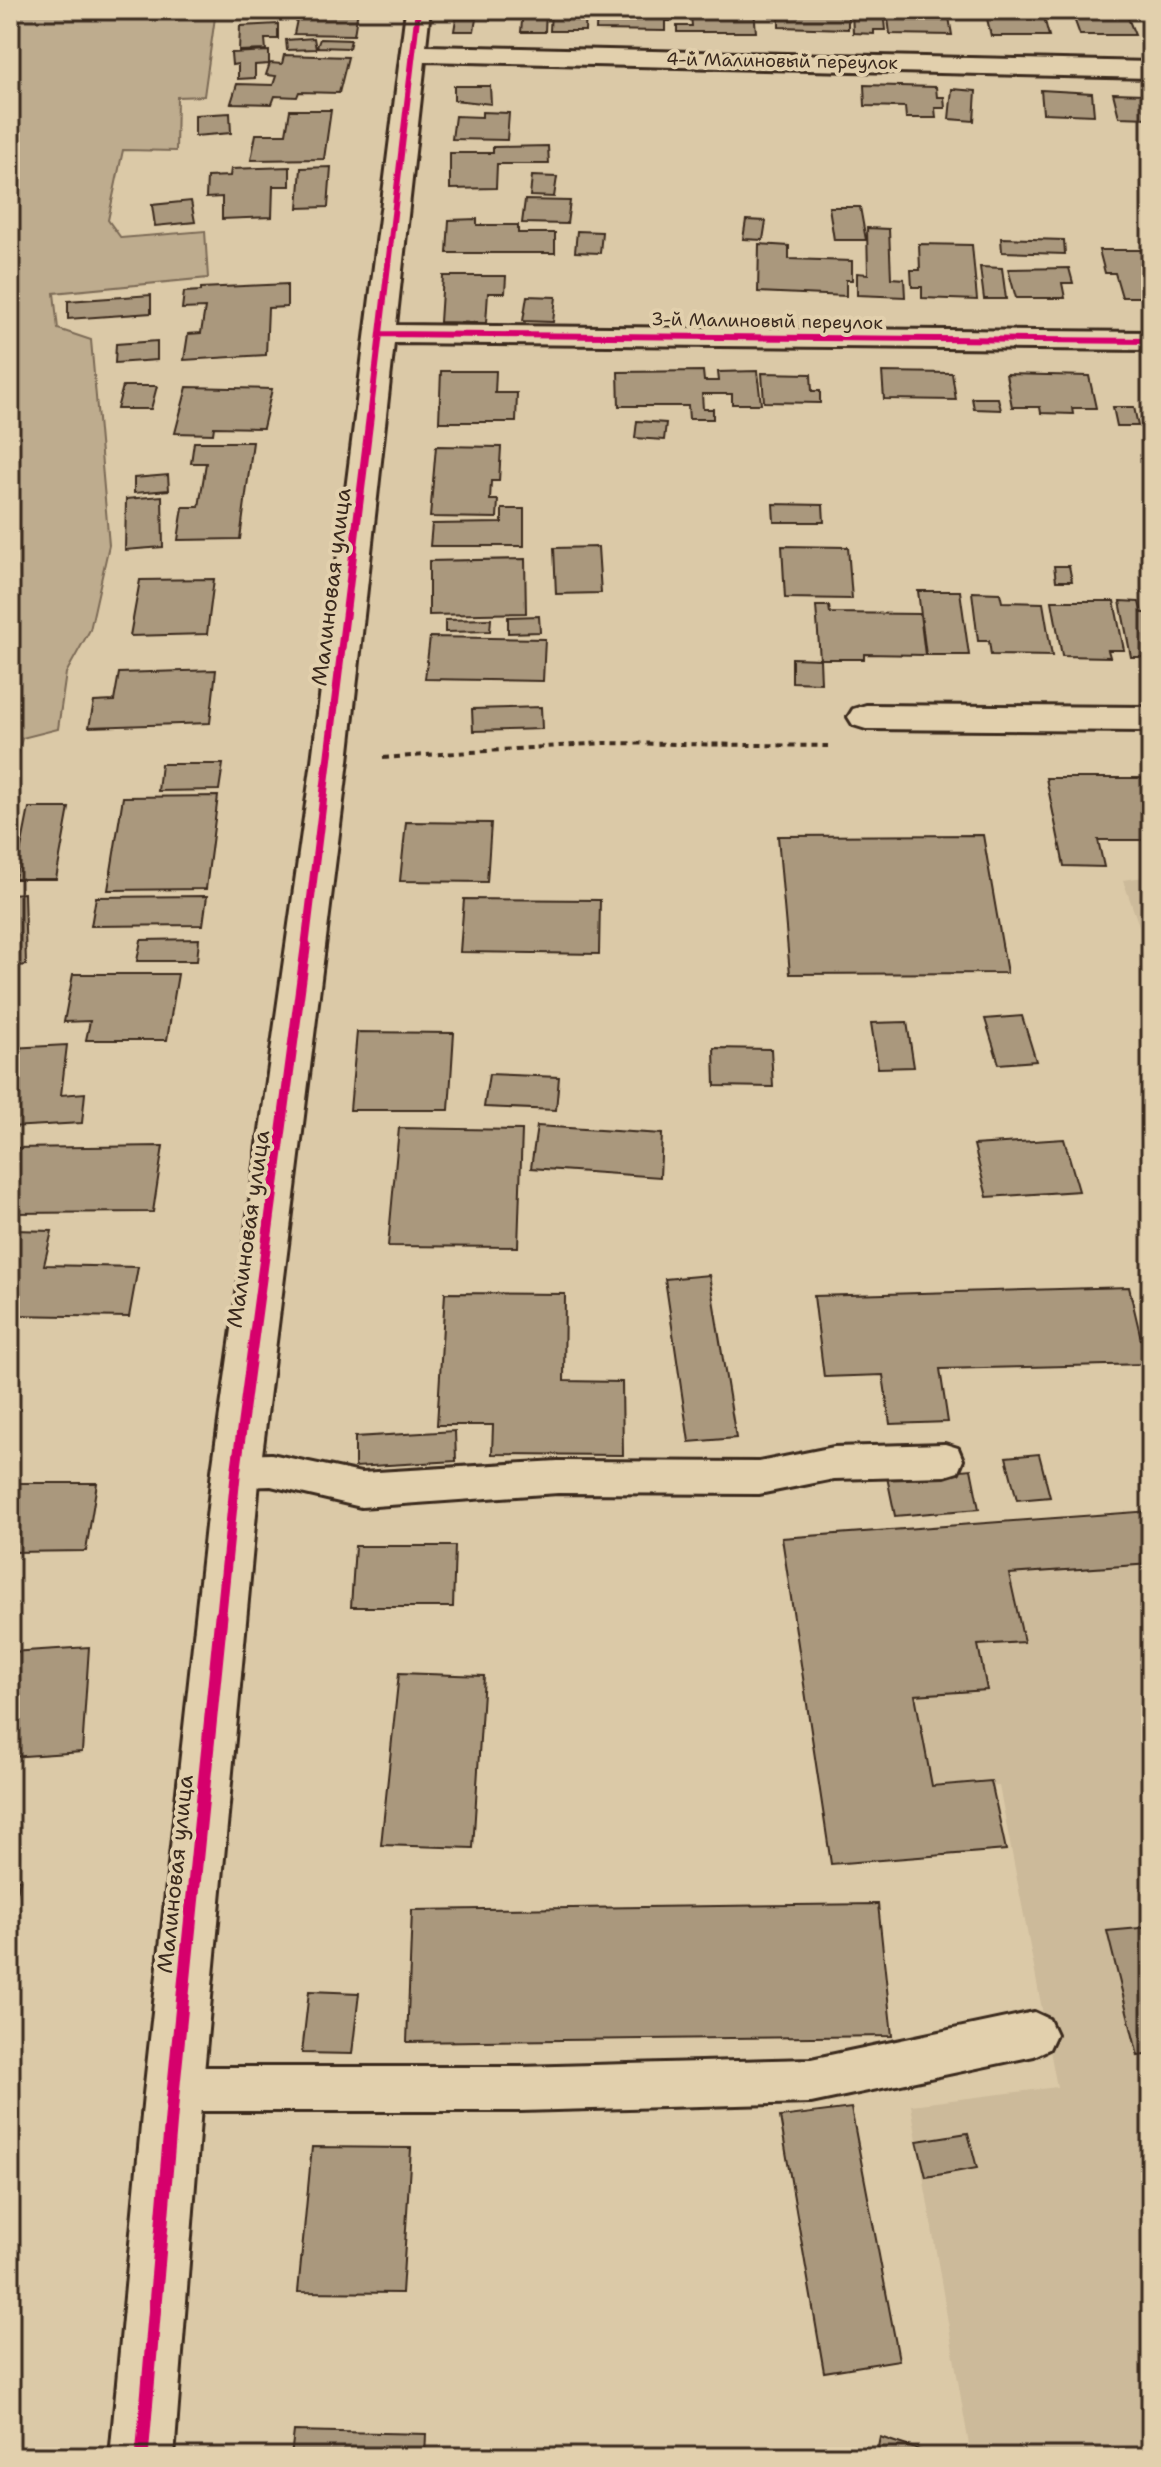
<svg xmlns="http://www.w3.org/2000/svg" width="1161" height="2467" font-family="'Shantell Sans',sans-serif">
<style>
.built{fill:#ccba9a}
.green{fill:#beac8e;stroke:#7c6b56;stroke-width:2}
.building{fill:#aa987d;stroke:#3b2a1e;stroke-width:2}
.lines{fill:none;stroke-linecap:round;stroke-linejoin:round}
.lane-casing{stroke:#3b2a1e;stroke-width:6}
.street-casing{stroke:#3b2a1e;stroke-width:6}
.path{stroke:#3b2a1e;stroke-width:4;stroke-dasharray:6 5;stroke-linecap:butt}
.lane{fill:#e2d0ad;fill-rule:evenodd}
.street{fill:#e2d0ad;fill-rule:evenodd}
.cycleway-far3-casing{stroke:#e2d0ad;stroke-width:9}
.cycleway-far2-casing{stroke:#e2d0ad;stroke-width:12}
.cycleway-far1-casing{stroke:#e2d0ad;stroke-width:15}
.cycleway-casing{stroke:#e2d0ad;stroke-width:18}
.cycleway-far3{stroke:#d6006c;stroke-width:6}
.cycleway-far2{stroke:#d6006c;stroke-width:8}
.cycleway-far1{stroke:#d6006c;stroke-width:10}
.cycleway{stroke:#d6006c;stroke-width:13}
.labels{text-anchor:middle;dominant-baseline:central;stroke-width:8;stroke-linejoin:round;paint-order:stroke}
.far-street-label{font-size:18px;fill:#3b2a1e;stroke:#e2d0ad}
.street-label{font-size:22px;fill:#3b2a1e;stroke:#e2d0ad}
</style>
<rect width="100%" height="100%" fill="#dbc9a7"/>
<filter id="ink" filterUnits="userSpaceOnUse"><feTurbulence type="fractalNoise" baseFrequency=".0125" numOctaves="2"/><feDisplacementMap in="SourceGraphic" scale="16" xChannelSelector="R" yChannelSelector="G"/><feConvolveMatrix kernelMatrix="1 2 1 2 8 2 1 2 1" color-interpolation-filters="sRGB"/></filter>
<g filter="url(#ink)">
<path class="built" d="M1151,876v84l-28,-80z
M1151,1538v919h-180l-60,-352 146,-18 -58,-301 -166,15 -34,-211z"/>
<path class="green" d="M10,10h206l-12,86 -27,1 -1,54 -53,-1 -15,70 13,18 84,-7 3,47 -154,15 4,36 33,11 18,205 -19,85 -24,43 -8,56 -36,9 -12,51z"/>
<path class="building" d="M276,10h17l-3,10h-17z
M299,10h59l-4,25 -60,-1z
M523,10h23l-1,22h-24z
M551,10h35l-1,21h-35z
M597,10h73v11h-5v10l-69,-1z
M715,10h39l2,22h-79v-6h15l-1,-11 25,1z
M779,10h56v3h13v16l-69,-2z
M852,10h31l2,20h-11v4l-21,-1z
M887,10l61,1 4,24 -62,-1z
M985,10h57l7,26h-58z
M1071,10h32l3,8h22l7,17h-55z
M456,19h20l-2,12h-20z
M278,24v15h-13l1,11 -27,1 1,-25z
M314,38l2,11 -29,1 -1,-10z
M320,39l31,1 -2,8 -32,-1z
M269,51v13l-14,1v13l-17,1v-15l-6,1 -1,-12z
M284,55l64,2 -9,36 -40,-1 -2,5 -22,-1 -3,8 -41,-1 6,-19 36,1 3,-9 -10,-1 4,-12 12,1z
M864,85l72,2 1,10h7l1,11h-10l1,10h-30l-1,-11 -40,-1z
M454,86h36l1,18 -37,-4z
M952,89l24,2 -2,30 -25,-2z
M1041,90l51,3 2,22 -51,-2z
M1113,93l31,1 6,24 -31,-1z
M290,110h41l-7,49 -73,1 5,-26h30z
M482,112l27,1 -2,27 -55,-1 3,-23 27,1z
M230,113l1,20 -36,3v-21z
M548,146l1,18h-52l-1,24 -46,1v-36h43v-6z
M290,167v19h-17l-1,31 -50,2v-22l-16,1 1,-21 23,-1 1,-7z
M331,167l-3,40 -30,1 3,-40z
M532,176l25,1 -3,20 -24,-1z
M525,200l45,1 -3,23 -45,-1z
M191,201l4,21 -40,4 -3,-21z
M829,207h31l6,33h-32z
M477,219v6h41v8h37v20h-108l2,-33z
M746,220l20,1 -3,19 -20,-1z
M867,228l22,1 2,49 13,1 1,18 -48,-2v-22l11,1z
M577,231l25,1 -2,21 -25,-1z
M1001,238l63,2 1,14 -63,-2z
M759,244l30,2v13l63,2v19h-6v16l-88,-4z
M919,244l53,1 5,55 -55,-2v-11h-10l-1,-17h9z
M1099,250h52v47h-29l-7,-24h-10z
M980,267l22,1 4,31h-22z
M1069,268l4,15h-11l3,15h-49l-8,-29z
M443,276h63l-1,17h-17l-2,30 -46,-1z
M287,284v23l-19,1 -2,47 -82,5 4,-26 13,-1 4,-25 -23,1 2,-17 17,-1v-3z
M151,295v18l-83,6v-18z
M527,296l29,1 -3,25 -30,-1z
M157,341v19l-42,3 1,-19z
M441,371h55l-1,22h22l-1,29h-77z
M703,371l1,10h15l-1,-9 39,-1 4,33h-29v-10h-30l1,15h10v10h-24l-1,-13h-69l-1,-34z
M882,372l70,1 4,27 -72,-1z
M762,373l49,1 1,17h8v12l-56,-1z
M1006,374l83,2 7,32h-24l1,6 -32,-1 -1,-6h-28z
M123,386h34l-6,23h-34z
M187,387l85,2 -9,39 -49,-1 -1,7 -38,-1z
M972,398h26l3,12 -27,-1z
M1113,407h21l4,19h-21z
M637,421l29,2 -2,17 -29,-2z
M194,442h59l-13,97 -62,1 5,-33h16l7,-44h-15z
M436,446l65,1 -2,34h-8l-1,19h8l-1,18 -67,-1z
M168,475l1,15 -35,3v-15z
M162,496l1,51 -38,3 1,-51z
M773,504l50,1 1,17h-50z
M502,509h22v37h-94l2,-22 70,-1z
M782,546l66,1 4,52 -67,-1z
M598,547l3,46 -45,1 -2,-46z
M525,559l1,54 -97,2v-54z
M1054,566h15l3,15h-16z
M214,579l-7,55 -77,2 10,-56z
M918,591h42l9,64h-43z
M972,592l28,1 2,9 41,1 9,53 -61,-1 -2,-14h-11z
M1052,601h62l10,49h-16l2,7 -48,-1z
M1120,601l19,1 3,11h9v44h-20z
M816,606h13l1,7 90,1 5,41 -61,-1v5h-44z
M539,616l1,16 -32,1v-16z
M491,619l-1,12 -45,1v-12z
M430,637l115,2 -2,42 -118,-2z
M792,658l28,1 1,24 -29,-1z
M216,670l-6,53 -121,4 5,-25 20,-1 5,-28z
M541,707l1,22 -69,2 -1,-22z
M161,764h62l-4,26 -61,1z
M1046,778h100l5,18v44h-53l6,27 -40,-1z
M218,796l-12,93 -98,1 15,-93z
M29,808h40l-13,71h-41z
M406,822l85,1 -4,59 -87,-1z
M983,835l24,138 -217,1 -12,-138z
M24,893l2,72 -16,2v-73z
M207,896l-4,29 -112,1 5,-29z
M464,899l136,1 -1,54 -139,-2z
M199,939l-2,22h-60l4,-21z
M73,974h105l-11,66h-81l4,-19 -26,1z
M1022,1016l14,45 -37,3 -14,-45z
M907,1022l7,45 -36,1 -7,-45z
M357,1032l97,1 -5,77h-99z
M67,1045l-6,50 24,-2 -3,30 -72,4v-79z
M714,1048l57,1 2,38 -58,-1z
M489,1074l70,3 -3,33 -72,-3z
M537,1126l125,8 -2,43 -129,-9z
M399,1128l123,2 -4,117 -130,-1z
M1064,1139l15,52 -92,6 -13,-52z
M163,1146l-10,66 -143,1 1,-65z
M13,1230l39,1 -8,34 94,2 -9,50 -119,-2v-70z
M709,1275l27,163 -47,4 -24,-163z
M1129,1287l18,77 -207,5 8,53 -58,2 -7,-49 -59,2 -10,-81z
M445,1293l120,1 -1,87 58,1 1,73 -131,-1 1,-29h-56z
M455,1431l1,30 -101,6v-30z
M1039,1454l11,43 -33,3 -11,-43z
M971,1469l8,40 -84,7 -8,-39z
M10,1483h87l-11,68 -76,1z
M1151,1511v53l-142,10 15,68 -46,3 9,45 -72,5 17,91 59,-5 15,69 -175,14 -49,-326z
M355,1546h100l-2,61h-102z
M89,1647l-7,105 -72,5v-105z
M399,1673l85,3 -11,172 -92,-3z
M10,1879l10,1 -10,42z
M878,1904l14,132 -485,6 5,-132z
M1151,1927v127l-13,2 -31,-125z
M309,1991l50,2 -7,61 -50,-1z
M851,2108l48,252 -75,12 -44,-255z
M968,2133l9,35 -51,9 -9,-36z
M312,2147l99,1 -9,145 -104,-1z
M294,2431l132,3 -1,23h-134z
M880,2437l60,20h-64z"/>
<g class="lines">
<defs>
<path id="lane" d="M945,1444l13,4 5,12 -5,12 -13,4 -111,3 -75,15 -201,-1 -197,14 -90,-21 -35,1 -13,-4 -5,-12 5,-12 13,-4 35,-1 90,19 197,-12 201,1 75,-15z
M1034,2012l15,7 7,15 -7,15 -15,7 -223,47 -291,8h-326l-21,5 -16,-6 -6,-16 6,-16 37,-11h326l291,-8z"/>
<path id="street" d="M406,10h24l-4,36 725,16v16l-726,-17 -29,264 755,7v18l-757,-7 -46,418 -88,710 -58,623 -28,363h-64l34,-363 68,-623 100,-710z
M866,705l285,2v24l-285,-2 -13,-4 -5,-8 5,-8z"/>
</defs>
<use href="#lane" class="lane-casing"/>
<use href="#street" class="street-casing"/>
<path class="path" d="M383,758l221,-15 224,3"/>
<use href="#lane" class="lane"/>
<use href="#street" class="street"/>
<defs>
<path id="cycleway-far3" d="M382,334l769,7
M370,418l48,-408"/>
<path id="cycleway-far2" d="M305,947l65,-531"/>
<path id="cycleway-far1" d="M221,1618l15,-147 70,-526"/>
<path id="cycleway" d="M142,2457l31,-363 48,-478"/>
</defs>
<use href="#cycleway-far3" class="cycleway-far3-casing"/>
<use href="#cycleway-far2" class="cycleway-far2-casing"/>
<use href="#cycleway-far1" class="cycleway-far1-casing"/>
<use href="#cycleway" class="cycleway-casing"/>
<use href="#cycleway-far3" class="cycleway-far3"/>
<use href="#cycleway-far2" class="cycleway-far2"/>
<use href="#cycleway-far1" class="cycleway-far1"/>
<use href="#cycleway" class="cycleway"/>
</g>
</g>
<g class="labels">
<g class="far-street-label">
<text transform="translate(782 61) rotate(1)">4-й Малиновый переулок</text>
<text transform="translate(767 321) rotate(1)">3-й Малиновый переулок</text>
</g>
<g class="street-label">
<text transform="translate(331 587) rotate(-83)">Малиновая улица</text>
<text transform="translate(248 1229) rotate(-82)">Малиновая улица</text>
<text transform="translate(175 1874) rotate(-84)">Малиновая улица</text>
</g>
</g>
<rect width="1161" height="2467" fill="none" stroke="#e2d0ad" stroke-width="40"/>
<rect x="20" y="20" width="1121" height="2427" fill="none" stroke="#3b2a1e" stroke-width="3" filter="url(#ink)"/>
</svg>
